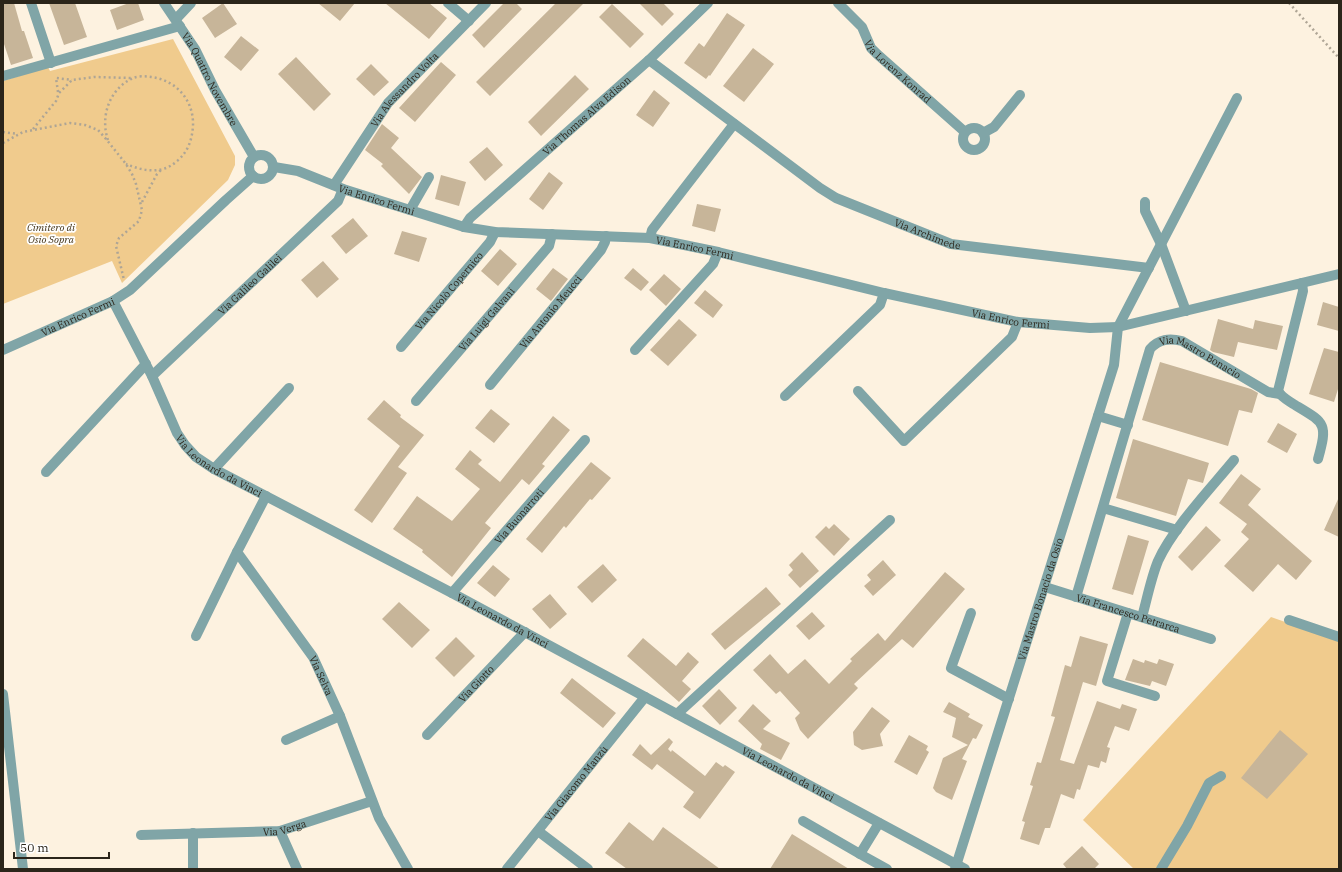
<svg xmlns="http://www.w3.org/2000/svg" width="1342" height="872" font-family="'IBM Plex Serif',serif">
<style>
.green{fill:#f0cb8d}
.building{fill:#c7b599}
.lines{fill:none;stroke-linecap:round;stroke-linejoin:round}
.path{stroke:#aea595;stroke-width:2.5;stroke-dasharray:2 3;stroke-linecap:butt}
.minor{stroke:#80a5a7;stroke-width:10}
.labels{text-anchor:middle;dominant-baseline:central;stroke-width:3.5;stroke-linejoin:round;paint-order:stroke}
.street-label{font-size:10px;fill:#2b251a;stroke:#fff}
.park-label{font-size:10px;font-style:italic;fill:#3f3014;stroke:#fff}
</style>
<rect width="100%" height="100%" fill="#fdf2e0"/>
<path class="green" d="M173,39l62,117v9l-7,15 -106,103 -10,-22 -109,43v-223l45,-14 2,4z
M1271,617l68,24v228h-205l-51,-49z"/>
<path class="building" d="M3,3h11l8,28h2l9,27 -22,7 -8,-24z
M49,3h26l12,34 -23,8z
M129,3h9l6,17 -27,10 -7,-20z
M223,3l14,21 -22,14 -13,-20z
M318,3h37l-15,18z
M385,3h44l18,15 -18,21z
M504,3h12l6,6 -38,39 -12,-13z
M556,3h28l-94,93 -14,-14z
M639,3h24l11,11 -12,12z
M612,4l32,30 -14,14 -31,-31z
M727,13l18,12 -35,51 -1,-1 -3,4 -22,-16 15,-20 5,4z
M241,36l18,14 -18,21 -17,-14z
M753,48l21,16 -30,38 -21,-16z
M296,57l35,37 -17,17 -36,-37z
M441,62l15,13 -41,47 -16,-14z
M371,64l18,18 -15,14 -18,-17z
M575,75l14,14 -48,47 -13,-14z
M654,90l16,13 -17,24 -17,-12z
M382,124l17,14 -8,10 31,29 -13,17 -28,-28 2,-2 -18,-14z
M487,147l16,18 -18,16 -16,-19z
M549,172l14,11 -20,27 -14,-11z
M441,175l25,7 -7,24 -24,-7z
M697,204l24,5 -6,23 -23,-6z
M353,218l15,18 -22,18 -15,-18z
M402,231l25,7 -8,24 -25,-8z
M500,249l17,15 -19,22 -17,-15z
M323,261l16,18 -22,19 -16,-18z
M553,268l15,11 -17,22 -15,-12z
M633,268l16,14 -8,9 -17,-13z
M664,274l17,15 -15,17 -17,-16z
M705,290l18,15 -10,13 -19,-15z
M1323,302l16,5v24l-22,-6z
M679,319l18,16 -29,31 -18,-16z
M1218,319l35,10 2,-9 28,6 -6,24 -39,-8 -4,15 -21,-5 -3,-2z
M1324,348l15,4v34l-5,16 -25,-8z
M1160,362l91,27 7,4 -6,20 -13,-3 -11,36 -86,-26z
M384,400l17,15 -1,2 24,18 -26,32 9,6 -35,50 -18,-13 46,-64 -33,-27z
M491,409l19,15 -16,19 -19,-15z
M553,416l17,14 -28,34 3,2 -16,19 -7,-6 -37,44 6,5 -39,49 -30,-25 1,-2 -30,-21 24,-33 35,25 28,-32 -25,-20 15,-19 12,10 -4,4 22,18z
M1278,423l19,11 -10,19 -20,-11z
M1133,439l76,24 -6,20 -15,-4 -12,37 -60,-18z
M591,462l20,16 -19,22 -2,-1 -24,29 -2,-2 -22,27 -16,-14z
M1241,474l20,15 -13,16 64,56 -16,19 -18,-16 -25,28 -29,-26 25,-27 -8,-7 6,-8 -28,-21z
M1339,497v40l-15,-7z
M834,524l16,15 -16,17 -19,-19 11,-11 3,3z
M1206,526l15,14 -29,31 -14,-14z
M1128,535l21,6 -16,54 -21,-6z
M802,552l17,19 -19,17 -12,-13 5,-5 -4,-5z
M883,560l13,15 -23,21 -9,-10 7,-6 -4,-5z
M603,564l14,16 -25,23 -15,-16z
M493,565l17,14 -15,18 -18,-14z
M945,572l20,17 -52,59 -11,-9 -48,45 4,4 -50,51 -8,-9 -5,-12 5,-5 -20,-22 -4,3 -23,-24 17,-16 18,20 17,-15 24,25 23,-23 -2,-2 28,-26 7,8z
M766,587l15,17 -56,46 -14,-16z
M550,594l17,20 -17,15 -18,-20z
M399,602l31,28 -18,18 -30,-29z
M812,612l13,14 -16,14 -13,-14z
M1080,636l28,8 -12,42 -13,-4 -23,78 14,4 23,-63 23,8 2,-5 15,5 -8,22 -14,-5 -8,21 3,1 -4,15 -5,-2 -2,7 -11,-3 -8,25 -3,-1 -3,10 -13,-5 -11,34h-5l-6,17 -19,-6 5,-17 -3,-1 11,-35 -3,-1 7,-23 4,1 14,-46 -4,-1 14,-51 6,2z
M456,637l19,19 -21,21 -19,-19z
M643,638l33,28 12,-14 11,10 -17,19 9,8 -12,13 -52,-46z
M1133,659l11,4 1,-3 12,4 2,-5 15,5 -8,22 -14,-5 -2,5 -25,-6z
M572,678l44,35 -13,15 -43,-35z
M719,689l18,19 -17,17 -18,-19z
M949,702l21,12 -2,3 15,8 -7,14 -3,-1 -11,21 5,2 -15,39 -16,-8 -3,-4 10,-30 25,-13 -16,-8 4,-19 -13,-6z
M753,704l18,17 -8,8 27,14 -9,17 -21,-11 2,-5 -24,-23z
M872,707l18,14 -10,13 3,12 -21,4 -8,-5 -1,-13z
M1280,730l28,24 -41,45 -26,-21z
M909,735l19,11 -2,4 3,2 -12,23 -23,-13z
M669,738l4,4 -5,7 3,3 1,-2 33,26 11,-14 7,5 2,-2 10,7 -35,47 -17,-12 11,-15 -37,-28 -5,6 -20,-15 8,-11 11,11z
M629,822l24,19 10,-14 57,42h-93l-22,-16z
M792,834l57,35h-79z
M1082,846l17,18 -5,5h-27l-4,-5z"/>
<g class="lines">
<path class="path" d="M1289,3l50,55
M58,92l-2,-14 16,2
M33,129l23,-28 3,-8 13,-13 22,-3 39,1
M3,132l15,2
M108,140c-8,-23 1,-51 25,-62 5,-2 12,-2 18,-1 25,3 43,23 42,49 -1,14 -5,26 -16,35 -15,14 -34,10 -51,3
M3,143l20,-11 47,-9 15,2 13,5 8,9 20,25 6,10 4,10 6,26 -3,11 -20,17 -3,8 8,34
M142,202l15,-28 5,-5"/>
<g class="minor">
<path d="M31,3l20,60"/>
<path id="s1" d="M164,3l31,46 20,41 39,67"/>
<path d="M448,3l21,18"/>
<path id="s2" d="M838,3l24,24 9,21 6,6 88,78"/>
<path d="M176,19l15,-16"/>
<path id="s3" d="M649,60l171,128 16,10 115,46 198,24"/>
<path d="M3,76l177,-50"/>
<circle cx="974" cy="139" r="11"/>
<path d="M983,133l11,-6 26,-32"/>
<circle cx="261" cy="167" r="12"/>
<path id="s4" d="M274,167l24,4 45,18 121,38 31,5 155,6 68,14 166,41 134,29 72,6 28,-1 221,-53"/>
<path id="s5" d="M334,185l54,-82 98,-100"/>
<path d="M1145,202v9l16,33 25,67"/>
<path d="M410,210l19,-33"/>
<path id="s6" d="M464,227l6,-9 179,-158 59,-57"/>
<path d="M650,238l2,-8 82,-106"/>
<path d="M1302,283l1,8 -25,100c4,7 10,9 17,14 30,18 33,18 23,54"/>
<path id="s7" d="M113,301l39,75 25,57 8,12 11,12 18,12 238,124 513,276"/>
<path id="s8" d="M401,347l89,-105 5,-10"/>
<path id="s9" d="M3,350l110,-49 17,-11 96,-90 27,-24"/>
<path d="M635,350l78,-86 5,-12"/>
<path id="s10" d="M152,376l186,-175 5,-12"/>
<path id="s11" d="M490,385l111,-135 4,-8 1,-6"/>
<path d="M858,391l46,50 108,-104 6,-15"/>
<path d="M785,396l95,-91 4,-12"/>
<path id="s12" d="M416,401l133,-155 3,-12"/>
<path d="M1098,416l30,9"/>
<path d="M214,469l75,-81"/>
<path d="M46,472l100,-108"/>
<path id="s13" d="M266,496l-29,56 76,105 27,59 39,102 29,51"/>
<path d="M1103,508l74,22"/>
<path id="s14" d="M1045,587l166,52"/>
<path id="s15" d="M452,593l133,-153"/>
<path id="s16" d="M1076,597l74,-248c9,-10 19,-11 32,-8l86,51 12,2"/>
<path d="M971,613l-20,55 58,31"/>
<path d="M1128,613l-21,68 48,15"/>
<path d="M1142,617c5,-18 9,-39 16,-56 15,-33 53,-73 76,-101"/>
<path d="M1289,620l50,17"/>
<path d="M196,636l41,-84"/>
<path d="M3,694l20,175"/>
<path d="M677,714l213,-194"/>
<path id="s17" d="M427,735l98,-103"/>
<path d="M286,740l54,-24"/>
<path d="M803,821l57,33"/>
<path d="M879,823l-19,31 27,15"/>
<path d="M280,831l17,38"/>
<path d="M538,831l50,38"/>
<path id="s18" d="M141,835l139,-4 92,-30"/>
<path d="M193,869v-36"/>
<path id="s19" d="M507,869l138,-172"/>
<path id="s20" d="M955,869l159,-504 4,-38 119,-229"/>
<path d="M1161,869l26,-43 22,-43 12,-7"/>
</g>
</g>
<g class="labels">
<g class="street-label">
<text stroke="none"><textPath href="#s2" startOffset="92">Via Lorenz Konrad</textPath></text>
<text stroke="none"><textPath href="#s1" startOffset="89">Via Quattro Novembre</textPath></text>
<text stroke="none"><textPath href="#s5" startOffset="119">Via Alessandro Volta</textPath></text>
<text stroke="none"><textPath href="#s6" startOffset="166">Via Thomas Alva Edison</textPath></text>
<text stroke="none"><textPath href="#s4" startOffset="108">Via Enrico Fermi</textPath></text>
<text stroke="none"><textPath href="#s3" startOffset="331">Via Archimede</textPath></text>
<text stroke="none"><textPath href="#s4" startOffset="432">Via Enrico Fermi</textPath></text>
<text stroke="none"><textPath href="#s10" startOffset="134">Via Galileo Galilei</textPath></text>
<text stroke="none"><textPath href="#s8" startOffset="74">Via Nicolò Copernico</textPath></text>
<text stroke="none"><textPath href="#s11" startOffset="95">Via Antonio Meucci</textPath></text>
<text stroke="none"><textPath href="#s9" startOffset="82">Via Enrico Fermi</textPath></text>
<text stroke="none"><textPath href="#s4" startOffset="756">Via Enrico Fermi</textPath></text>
<text stroke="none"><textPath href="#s12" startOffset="108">Via Luigi Galvani</textPath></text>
<text stroke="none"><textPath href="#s16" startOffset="316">Via Mastro Bonacio</textPath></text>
<text stroke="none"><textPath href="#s7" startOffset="201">Via Leonardo da Vinci</textPath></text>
<text stroke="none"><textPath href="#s15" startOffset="102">Via Buonarroti</textPath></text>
<text stroke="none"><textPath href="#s20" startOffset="283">Via Mastro Bonacio da Osio</textPath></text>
<text stroke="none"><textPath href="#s14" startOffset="87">Via Francesco Petrarca</textPath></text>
<text stroke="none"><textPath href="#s7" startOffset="525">Via Leonardo da Vinci</textPath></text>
<text stroke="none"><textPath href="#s13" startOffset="213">Via Selva</textPath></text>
<text stroke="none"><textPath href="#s17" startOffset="71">Via Giotto</textPath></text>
<text stroke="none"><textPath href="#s7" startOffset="849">Via Leonardo da Vinci</textPath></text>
<text stroke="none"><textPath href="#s19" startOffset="110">Via Giacomo Manzù</textPath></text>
<text stroke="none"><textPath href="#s18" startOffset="144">Via Verga</textPath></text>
</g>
<g class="park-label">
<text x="51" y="227">Cimitero di<tspan x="51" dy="12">Osio Sopra</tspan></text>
</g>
</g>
<rect width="1342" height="872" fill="none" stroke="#2b251a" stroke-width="8"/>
<path d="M14 852v6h95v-6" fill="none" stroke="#2b251a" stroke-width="2"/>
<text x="20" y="852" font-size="12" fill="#2b251a" stroke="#ffffff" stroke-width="3" paint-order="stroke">50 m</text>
</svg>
